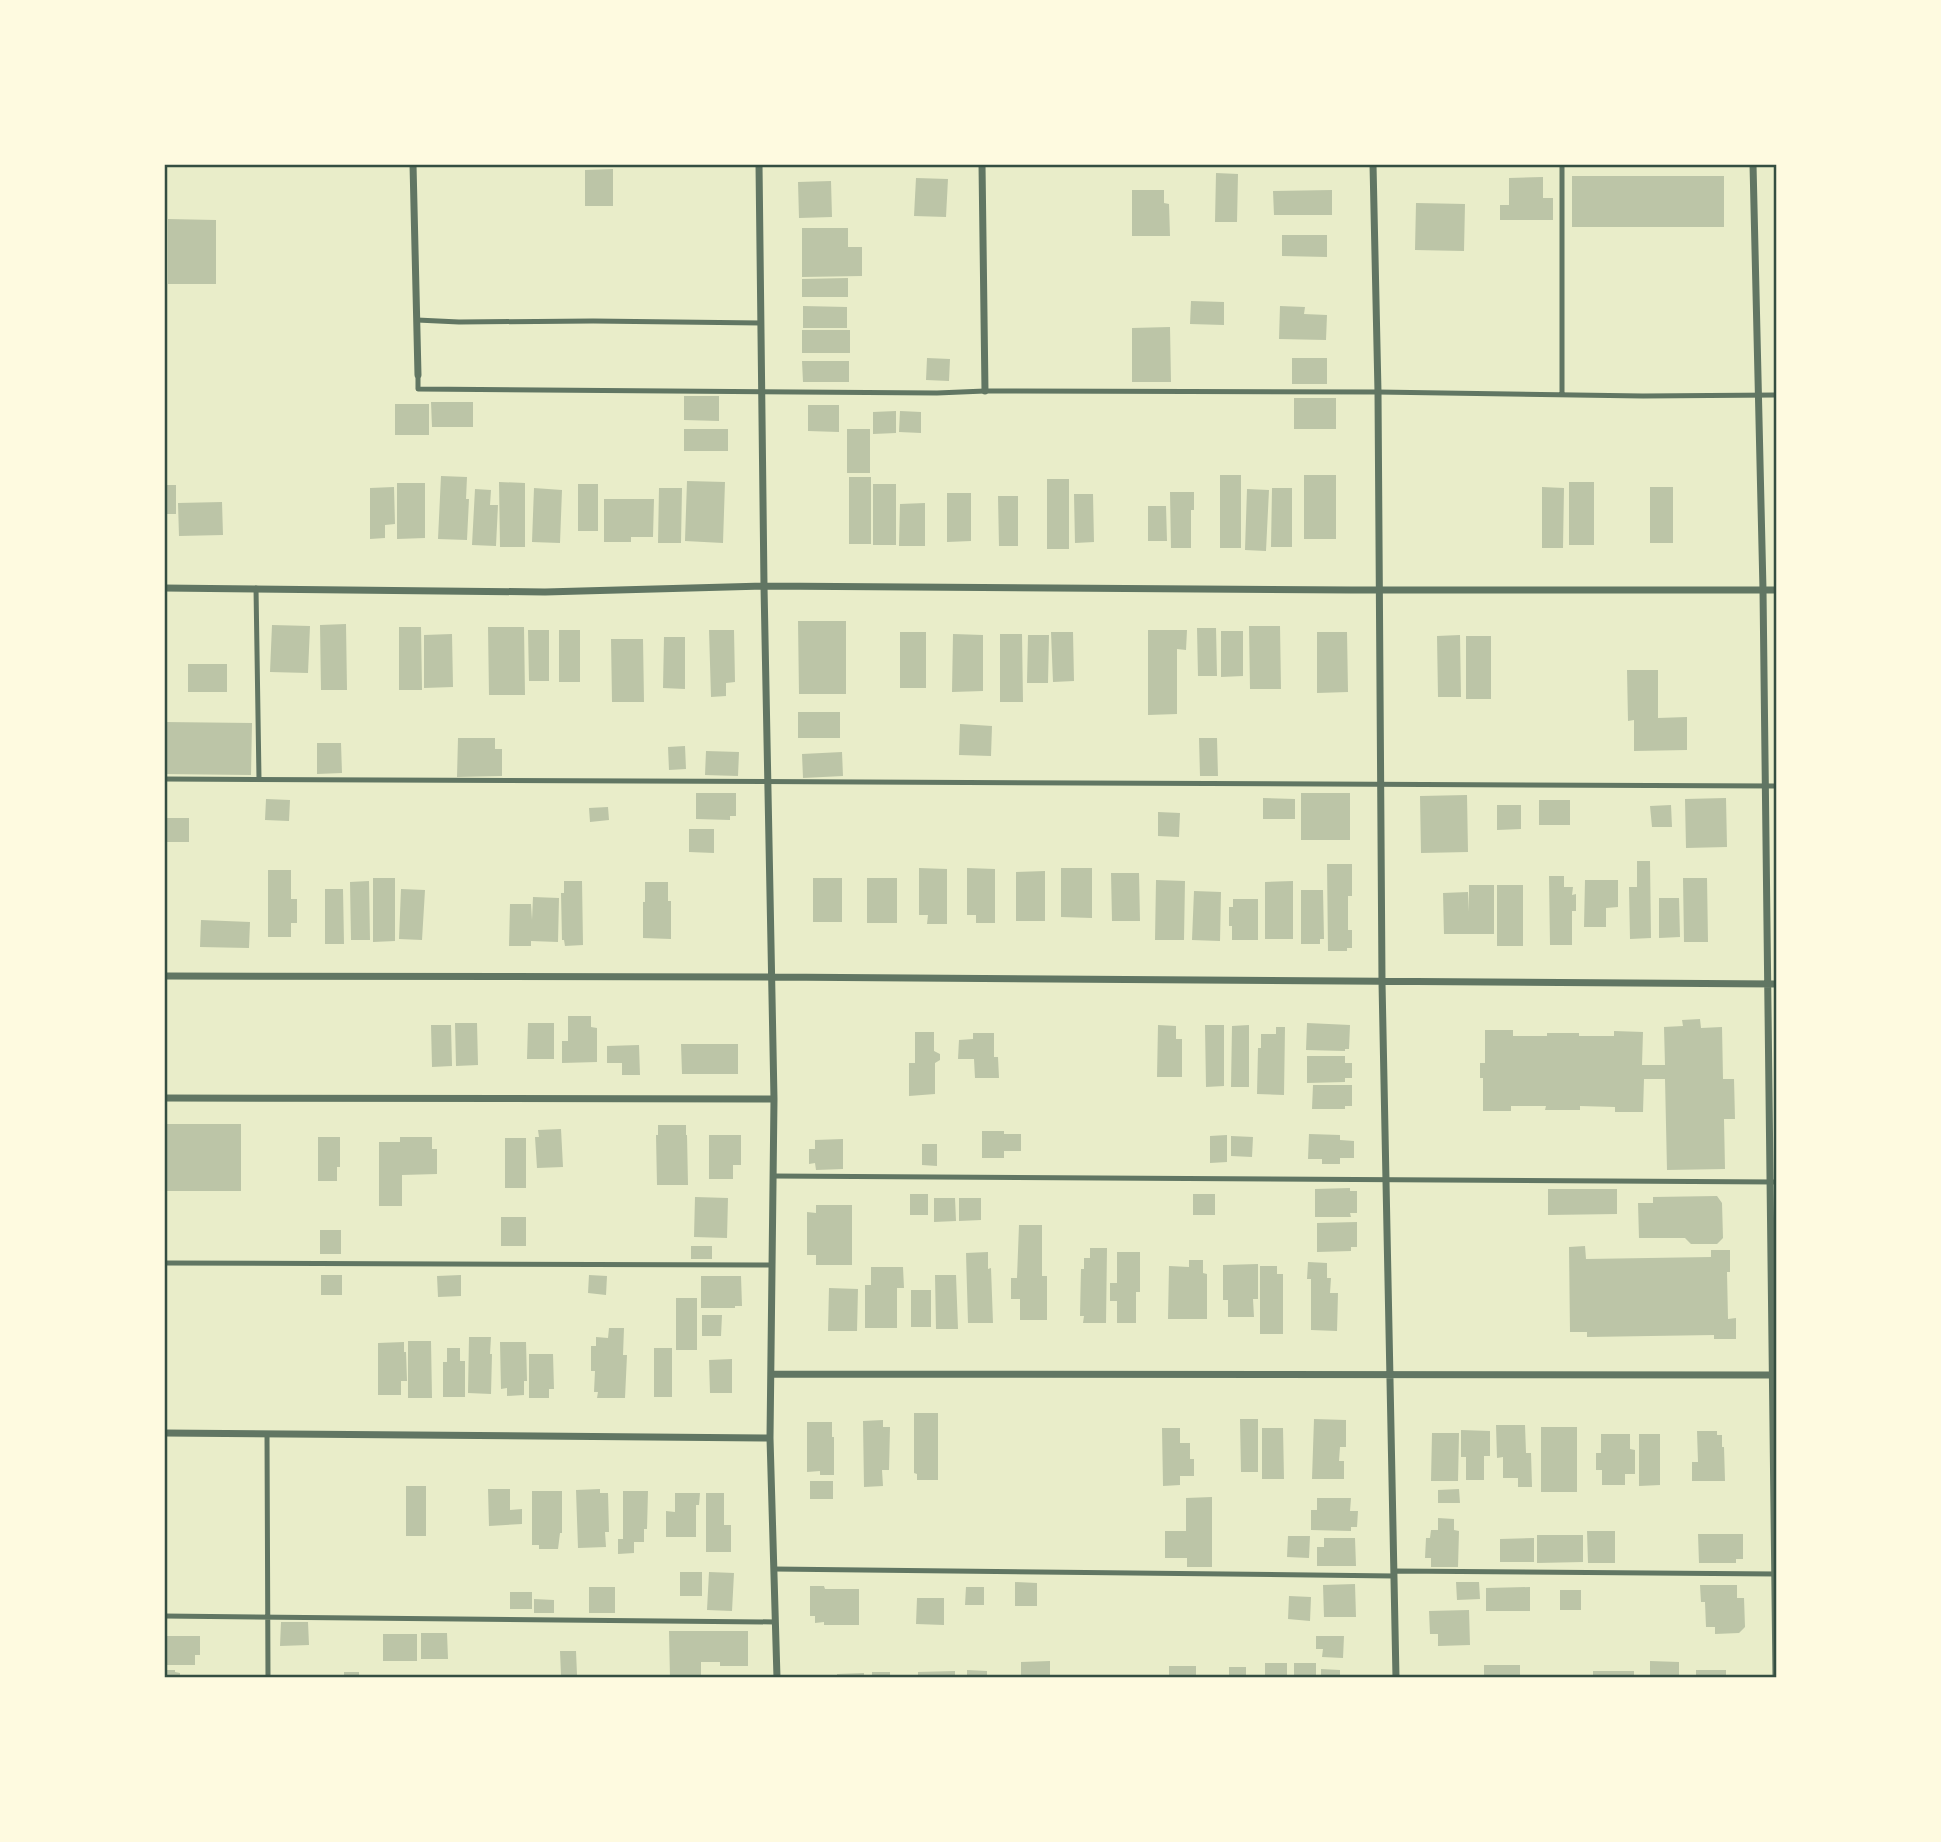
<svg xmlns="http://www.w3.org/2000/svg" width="1941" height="1842" font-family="Signika,sans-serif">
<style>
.building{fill:#bcc5a7}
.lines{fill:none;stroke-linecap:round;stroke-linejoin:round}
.service{stroke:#617663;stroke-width:5}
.minor{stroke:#617663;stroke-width:7}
.neatline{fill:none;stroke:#344e41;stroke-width:2.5}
</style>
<rect width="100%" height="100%" fill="#e9edc9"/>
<path class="building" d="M613,169v37h-28v-36z
M1216,173l22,1 -1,48h-22z
M1572,176h152v51h-152z
M1543,177v21h10v22h-53v-15h9v-27z
M916,178l32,1 -2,38 -32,-1z
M831,181l1,36 -33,1 -1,-36z
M1132,190h32v13l5,1 1,32h-38z
M1332,190v25h-58l-1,-24z
M1416,203l49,1 -1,47 -49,-1z
M168,219l48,1v64h-48z
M802,228h46v19h14v29l-60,1z
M1282,235h45v22l-45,-1z
M848,278v19h-46v-18z
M1191,301l33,1v23l-34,-1z
M803,306l44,1v21h-44z
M1280,306l25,1 -1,7 23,1 -1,25 -47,-1z
M1170,327l1,55h-39v-54z
M802,330h48v23h-48z
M927,358l23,1 -1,22 -23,-1z
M1292,358h35v26h-35z
M802,361h47v21h-46z
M684,396h35v25l-35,-1z
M1294,398h42v31h-42z
M431,402h42v25h-41z
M395,404h34v31h-34z
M808,405h31v27l-31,-1z
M896,411v22l-23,1v-22z
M900,411l21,1v21l-22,-1z
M684,429h44v22h-44z
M847,429h23v44h-23z
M1220,475h21v73h-21z
M1304,475h32v64h-32z
M441,476l26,1 -1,22h3l-2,41 -29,-1z
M849,477h22v67h-22z
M1047,479h22v70h-22z
M687,481l38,1 -2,61 -38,-2z
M499,482l26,1v64h-25z
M1569,482h25v63h-25z
M397,483h28v55l-28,1z
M578,484h20v47h-20z
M873,484h23v61h-23z
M164,485h12v29h-12z
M394,487l1,37 -10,1v13l-15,1v-51z
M1542,487l22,1 -1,60h-21z
M1650,487h23v56h-23z
M534,488l28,2 -2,53 -28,-1z
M659,488h23l-1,55h-23z
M1272,488h20v59h-21z
M475,489l16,1 -1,15h8l-2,41 -24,-1z
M1247,489l22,1 -3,61 -21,-1z
M1170,492h24v18h-3v38h-20z
M947,493h24v48l-24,1z
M1074,494h19l1,48 -19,1z
M998,496h20v50h-19z
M604,499h50l-1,38h-22v5h-27z
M222,502l1,33 -44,1 -1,-33z
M925,503v43h-26l1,-42z
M1148,506h18l1,35h-19z
M798,621h48v73h-47z
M346,624l1,66h-26l-1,-65z
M272,625l38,1 -2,47 -38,-1z
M1249,626h31l1,63h-31z
M399,627h22l1,63h-23z
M488,627h36l1,68h-36z
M1197,628h19l1,48h-19z
M528,630h21v51h-20z
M559,630h21v52h-21z
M709,630h25l1,52 -9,1v13l-15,1z
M1148,630h39l-1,20 -9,-1v65l-29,1z
M1221,631h22v45l-22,1z
M900,632h26v56h-26z
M1051,632h22l1,49 -21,1z
M1317,632h30l1,60 -31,1z
M452,634l1,53 -29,1v-53z
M953,634l30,1v56l-31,1z
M1000,634h22l1,68h-23z
M1028,635h21l-1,48h-21z
M1460,635l1,62h-23l-1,-61z
M1466,636h25v63h-25z
M664,637h21v52l-22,-1z
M611,639h32l1,63h-32z
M188,664h39v28h-39z
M1627,670h31v48l29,-1v33l-53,1v-31l-6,1z
M798,712h42v26h-42z
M164,722l88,1 -1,52 -87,-1z
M960,724l32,2 -1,30 -32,-1z
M458,738h37v11h7v27l-45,1z
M1199,738h18l1,38h-18z
M317,743h24l1,30 -25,1z
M685,746l1,23 -17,1 -1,-23z
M706,751l33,1 -1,24 -33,-1z
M842,752l1,24 -40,2 -1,-24z
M696,793h40v23h-6v4l-34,-1z
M1301,793h49v47h-49z
M1467,795l1,57 -47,1 -1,-57z
M1263,798l32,1v20h-32z
M1726,798l1,49 -41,1 -1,-49z
M266,799l24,1 -1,21 -24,-1z
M1539,800h31v25h-31z
M1497,805h24v24l-24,1z
M1671,805l1,22h-20l-2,-21z
M608,807l1,13 -19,2 -1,-14z
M1158,812l22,1 -1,24 -21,-1z
M164,818h25v24h-25z
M689,829h25v24l-25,-1z
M1637,861h13l1,77 -21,1 -1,-52h8z
M1327,864h25v32h-4v34h4v18h-5v3h-19z
M919,868l28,1v55h-20l1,-9h-9z
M967,868l28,1v54h-19v-8h-9z
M1061,868h31v50l-31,-1z
M268,870h23v29h6v24h-6v14h-23z
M1045,871v50h-29v-49z
M1111,873h28l1,48h-28z
M1549,876h15v11h9l-1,8 4,-1v17h-4v34h-22z
M373,878h22v63l-22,1z
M813,878h29v44h-29z
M867,878h30v45h-30z
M1683,878h24l1,64h-24z
M1156,880l29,1 -1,59h-29z
M1585,880h33v27l-12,1v19h-22z
M369,881l1,59h-19l-1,-58z
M564,881h18l1,64 -18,1 -1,-6h-2l-1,-47h3z
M1293,881v58h-28v-57z
M645,882h23v19h3v38l-28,-1v-36h2z
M1469,885h25v49h-50l-1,-41 25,-1 1,20z
M1497,885h26v61h-26z
M325,889h18l1,55h-19z
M401,889l24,1 -3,50 -23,-1z
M1301,890h22l1,49h-4v5h-19z
M1194,891l27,1 -1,49 -28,-1z
M533,897l26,1 -1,44 -27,-1v5h-22l1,-42h21l1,16z
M1659,898h20l1,39 -21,1z
M1233,899h25v41h-26v-14h-3v-19h4z
M201,920l49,2 -1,26 -49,-1z
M568,1016h23v11l6,1v34l-35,1v-22h6z
M1700,1019l1,9 21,-1 1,52h11l1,40h-11l1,50 -58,1 -2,-91h-21l-1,33h-28v-5l-35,-1v4h-35l1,-4h-35v5h-28v-33h-3v-15h5v-33h28v6h34v-3h32v3h35v-5l29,1 -1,33h23l-1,-38 19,-1 -1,-6z
M455,1023h22l1,42 -22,1z
M528,1023h26v36h-27z
M1307,1023l43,2 -1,24h-4v2l-39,-1z
M431,1025h20l1,41 -20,1z
M1158,1025l18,1v13h6v38h-25z
M1205,1025h19v61l-18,1z
M1249,1025v62h-18l1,-61z
M1276,1027h9l-1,68 -27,-1 1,-46h3v-14h15z
M915,1032h19v19l6,3v6l-5,3v31l-26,2v-33h6z
M973,1033h21v24h4l1,21h-24l-1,-19h-16l1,-19 14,-1z
M681,1044h57v30h-56z
M639,1045l1,30h-18v-12h-15v-17z
M1307,1056h38v7h7v15h-7v4l-38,1z
M1313,1085h39v21h-7v3h-33z
M164,1124h77v67h-77z
M658,1125h28v10h1l1,50h-31l-1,-50h2z
M561,1129l2,38 -26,1 -2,-31h4l-1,-7z
M982,1131h22v3h17v17h-17v7h-22z
M1309,1134l31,1v5l14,1v17h-14v6h-18v-5h-14z
M709,1135h32v30h-8v14h-24z
M1227,1135v27l-17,1v-27z
M1231,1136l22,1 -1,20 -21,-1z
M318,1137h22v30h-3v14h-19z
M400,1137h32v12h5v25l-35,1v31h-23v-64h21z
M505,1138h21v50h-21z
M843,1139v30l-27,1 -1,-7 -6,1v-15h6v-9z
M922,1144h15v22l-15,-1z
M1350,1188v3h7v22h-7l1,4h-36v-28z
M1548,1189h69v25l-69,1z
M910,1194h18v21h-18z
M1193,1194h22v21h-22z
M1717,1196l5,7 1,35 -6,6h-26l-6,-6h-46l-1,-35h15v-6z
M695,1197l33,1 -1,40 -33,-1z
M934,1198h21l1,23 -22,1z
M959,1198h22v22l-22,1z
M816,1205h36v60h-36v-10h-9v-43l9,1z
M501,1217h25v29h-25z
M1357,1222v25h-6v4l-34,1v-29z
M1019,1225h23v51h5v44h-27v-21h-9v-21h6z
M320,1230h21v24h-21z
M691,1246h21v13h-21z
M1585,1246l1,13 125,-2v-7h19v22h-3l1,47 8,-1v21h-22v-4l-127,2v-5h-17l-1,-85z
M1090,1248h17l-1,75h-23l1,-7h-4l1,-47h3v-11h6z
M988,1252v17l3,-1 2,55h-25l-2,-70z
M1117,1252h23v40h-4v31h-19v-22h-7v-18h7z
M1189,1260h14v13l4,1v45h-39l1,-53 20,1z
M1308,1262l19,1v15h4l-1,15h8l-1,38 -26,-1v-51h-4z
M1258,1264v35h-5l1,18h-26v-17h-5v-35z
M1260,1266h17v8h6v60h-23z
M871,1267h32l1,21h-7v40h-32v-43h6z
M321,1275h21v20h-21z
M461,1275v21l-23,1 -1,-21z
M589,1275l18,1 -1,19 -18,-2z
M935,1275h21l2,54h-22z
M701,1276h40l1,30h-7v2h-34z
M829,1288l29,1 -1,42h-29z
M911,1290h20v37h-20z
M676,1298h21v52h-21z
M702,1315h20l-1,21h-19z
M609,1328h15l-1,27h4l-2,43h-28l1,-6h-4l1,-21h-4v-25h5v-9l12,1z
M469,1337h22l-1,17h2l-1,40 -23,-1z
M408,1341h23l1,57h-24z
M404,1342v10h2l1,29h-6v14h-23v-52z
M500,1342h26l1,39h-3v14l-17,1v-8l-6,1z
M447,1348h13v13h5v36h-22v-35h4z
M654,1348h18v49h-18z
M529,1354h24l1,35h-5v9h-20z
M732,1359v34h-22l-1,-33z
M914,1413h24v67h-21v-6l-3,-1z
M1240,1419h18v53h-17z
M1314,1419l32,1v27h-6l-1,14h5v18h-32z
M883,1420v7h7l-1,43h-7l1,16 -19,1 -1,-66z
M807,1422h25v15h2v38h-14v-4l-13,1z
M1496,1425h29l1,28h5l1,34h-14v-9h-15v-21l-6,1z
M1541,1427h36v65h-36z
M1162,1428h18v15h10v16h4v17h-14v9l-17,1z
M1262,1428h21l1,51h-22z
M1461,1430l29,1v25h-6v24h-18v-23h-5z
M1697,1431h20v4h5v12h2l1,34h-33v-19h6z
M1432,1433h27l-1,48h-27z
M1601,1434h29v15l5,1v24h-10v11h-23v-15h-6v-17h5z
M1639,1434h21v51l-21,1z
M810,1481h23v18h-23z
M406,1486h20v50h-20z
M488,1489h22v21l12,-1v15l-33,2z
M600,1489v4h8l1,39h-4l1,15 -28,1 -2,-58z
M1459,1489l1,14h-22v-13z
M532,1491h30v42h-2l-2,16h-19v-4h-7z
M623,1491h25l-1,38h-3v13h-10v11l-16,1v-15h5z
M675,1493h25l-1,12h-3v32h-30v-26l9,1z
M706,1493h18v32h7v27h-25z
M1212,1497v70h-25v-9h-22v-27h21v-33z
M1317,1498h34l-1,13h8l-1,16h-6v4l-40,-1v-20h6z
M1438,1518l16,1v11l5,1 -1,36h-27v-9h-6l1,-20h4l1,-8h7z
M1587,1531h28v32h-27z
M1698,1534h45v25h-7v4h-37z
M1537,1535h46v27l-46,1z
M1288,1536h22l-1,22 -22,-1z
M1324,1538h31l1,28h-39v-19h7z
M1534,1538v24h-34v-23z
M680,1572h22v24h-22z
M709,1572l25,1 -2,38 -25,-1z
M1015,1582l22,1v23h-22z
M1456,1582h23l1,17 -23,1z
M1355,1584l1,33h-32l-1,-32z
M1700,1585h37v13h7l1,29 -6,6 -24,1v-7h-9l-1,-25h-4z
M810,1586h14l1,3h34v36h-35v-3l-9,1v-7h-5z
M589,1587h26v26h-26z
M966,1587h18v18h-19z
M1530,1587v24h-44v-23z
M1560,1590h21v20h-21z
M510,1592h22v17h-22z
M1289,1596l22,1 -1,24 -22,-2z
M917,1598h27v27l-28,-1z
M534,1599l20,1v13h-20z
M1469,1610l1,35 -32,1v-12h-8l-1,-23z
M281,1622h27l1,23 -29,1z
M669,1631h79v35h-28v-4h-19v16h-31z
M421,1633h26l1,26h-27z
M383,1634h34v27h-34z
M164,1636h36v19h-5v10h-31z
M1316,1636h28l-1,22 -21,-1 1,-8h-7z
M560,1651h16l1,24h-16z
M1050,1661v17h-29v-16z
M1650,1661l29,1v16h-29z
M1265,1663h22v15h-22z
M1294,1663h22v15h-22z
M1484,1665h36v13h-36z
M1169,1666h27v12h-27z
M1229,1667h17v11h-17z
M1321,1669l19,1v8h-19z
M164,1670h11v2l5,1v5h-16z
M967,1670l20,1v7h-20z
M1696,1670h30v8h-30z
M955,1671v7h-37v-6z
M1593,1671h41v7h-41z
M344,1672h15v6h-15z
M872,1672h18v6h-18z
M864,1673v5h-27v-4z"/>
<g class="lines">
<path class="service" d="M417,320l42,2 134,-1 168,2
M418,375v14l519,4 48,-2 393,1 265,4 133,-1
M1562,395v-231
M256,588l3,191
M164,779l1612,7
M773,1176l1003,6
M164,1263l608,2
M267,1434l1,244
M774,1569l620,7
M1394,1571l382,3
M164,1616l611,6"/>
<path class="minor" d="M413,164l5,211
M759,164l5,422 10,513 -4,339 7,240
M982,164l3,227
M1373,164l5,228 4,590 14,696
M1753,164l10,426 13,1088
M164,588l381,4 219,-6 587,4h425
M164,976l607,1 1005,7
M164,1098l610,1
M771,1374l1005,1
M164,1433l606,5"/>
</g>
<rect width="1941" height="1842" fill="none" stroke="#fefae0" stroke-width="332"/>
<rect x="166" y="166" width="1609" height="1510" class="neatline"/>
</svg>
